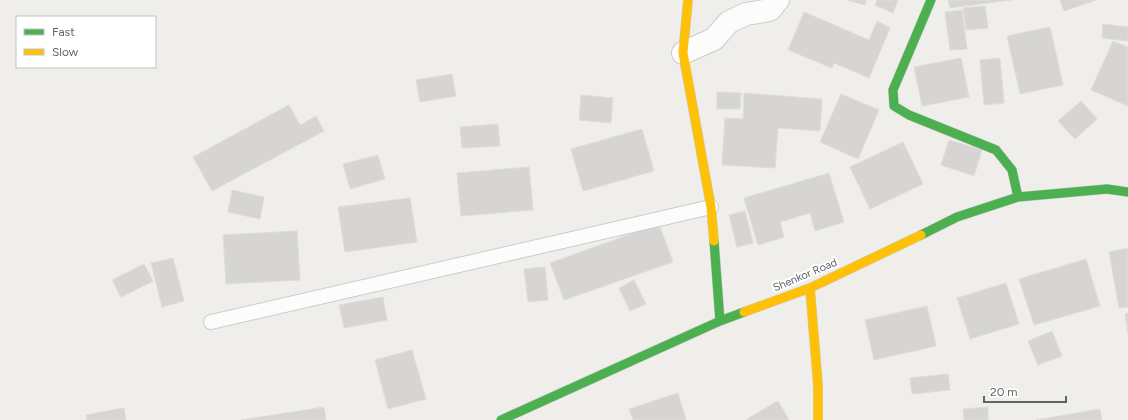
<svg xmlns="http://www.w3.org/2000/svg" width="1128" height="420" font-family="Figtree,sans-serif">
<style>
.building{fill:#d6d5d3;stroke:#deddd9}
.lines{fill:none;stroke-linecap:round;stroke-linejoin:round}
.lane-casing{stroke:#cbcccc;stroke-width:16}
.street-casing{stroke:#cbcccc;stroke-width:24}
.fast-casing{stroke:#cacacb;stroke-width:10}
.slow-casing{stroke:#cacacb;stroke-width:10}
.lane{stroke:#fdfcfc;stroke-width:14}
.street{stroke:#fdfcfc;stroke-width:22}
.fast{stroke:#4caf50;stroke-width:9}
.slow{stroke:#ffc107;stroke-width:9}
.labels{text-anchor:middle;dominant-baseline:central;stroke-width:4;stroke-linejoin:round;paint-order:stroke}
.street-label{font-size:11px;fill:#5f6368;stroke:#fff}
</style>
<rect width="100%" height="100%" fill="#efeeea"/>
<path class="building" d="M847,0h19l-1,5z
M877,0h21l-5,13 -18,-8z
M948,0h63l-61,8z
M1060,0h36l-32,11z
M985,6l3,22 -22,2 -3,-22z
M962,10l5,39 -17,1 -5,-38z
M804,12l65,28 8,-19 13,7 -21,50 -35,-15 -2,5 -44,-18z
M1103,24l25,3v14l-26,-3z
M1050,27l13,58 -43,9 -13,-58z
M1113,41l15,6v59l-37,-16z
M961,58l8,39 -47,9 -8,-39z
M1000,58l4,45 -20,2 -4,-45z
M452,74l4,22 -36,6 -4,-22z
M717,92l24,1 -1,16h-23z
M744,93l78,6 -2,32 -42,-3 -3,40 -53,-3 3,-47 18,1z
M841,94l38,16 -21,49 -38,-17z
M581,95l32,3 -2,25 -32,-3z
M1081,101l16,18 -22,20 -17,-18z
M289,105l11,20 16,-9 8,15 -112,60 -19,-34z
M498,124l2,22 -38,2 -2,-21z
M642,129l12,42 -71,20 -12,-42z
M949,140l33,10 -8,26 -33,-11z
M903,142l20,42 -53,25 -20,-42z
M378,155l7,24 -35,10 -7,-25z
M529,167l4,43 -72,6 -4,-43z
M829,173l15,49 -29,9 -5,-18 -30,9 4,15 -26,8 -14,-47z
M232,190l32,7 -4,22 -32,-7z
M410,198l7,44 -72,10 -7,-45z
M745,211l8,32 -16,4 -8,-32z
M659,224l14,38 -109,38 -14,-37z
M297,231l3,49 -74,4 -3,-49z
M1128,248v59l-9,1 -10,-56z
M173,258l11,43 -22,6 -11,-44z
M1086,259l14,47 -66,19 -15,-46z
M144,264l9,17 -32,16 -9,-17z
M545,267l3,33 -20,2 -4,-33z
M634,280l12,24 -16,7 -11,-23z
M1006,283l13,41 -49,15 -13,-41z
M383,297l4,23 -43,8 -5,-23z
M927,306l9,40 -62,14 -9,-40z
M1128,313v21l-3,-20z
M1052,331l10,25 -24,9 -10,-24z
M412,350l14,49 -38,10 -13,-49z
M948,374l2,16 -38,4 -2,-16z
M678,393l8,27h-53l-4,-11z
M778,401l11,19h-42v-1z
M324,407l2,13h-85z
M988,407v13h-24l-1,-11z
M124,408l2,12h-39l-1,-5z
M1100,409l2,11h-66z"/>
<g class="lines">
<defs>
<path id="lane" d="M211,322l500,-115"/>
<path id="street" d="M683,53l31,-14 15,-17 17,-8 24,-4 8,-10"/>
<path id="fast" d="M931,0l-38,90 1,16 15,9 87,35 16,20 6,27
M921,235l36,-18 61,-20 89,-8 21,3
M714,241l6,80
M501,420l219,-99 24,-9"/>
<path id="slow" d="M688,0l-5,53 28,154 3,34
M810,288l8,98v34
M744,312l66,-24 111,-53"/>
</defs>
<use href="#lane" class="lane-casing"/>
<use href="#street" class="street-casing"/>
<use href="#fast" class="fast-casing"/>
<use href="#slow" class="slow-casing"/>
<use href="#lane" class="lane"/>
<use href="#street" class="street"/>
<use href="#fast" class="fast"/>
<use href="#slow" class="slow"/>
</g>
<g class="labels">
<g class="street-label">
<text transform="translate(805 275) rotate(-23)">Shenkor Road</text>
</g>
</g>
<rect x="16" y="16" width="140" height="52" fill="#ffffff" stroke="#bfc1c3"/>
<rect x="24" y="29" width="20" height="6" fill="#4caf50" stroke="#bfc1c3"/>
<text x="52" y="36" font-size="12" fill="#5f6368">Fast</text>
<rect x="24" y="49" width="20" height="6" fill="#ffc107" stroke="#bfc1c3"/>
<text x="52" y="56" font-size="12" fill="#5f6368">Slow</text>
<path d="M984 396v6h82v-6" fill="none" stroke="#5f6368" stroke-width="2"/>
<text x="990" y="396" font-size="12" fill="#5f6368" stroke="#ffffff" stroke-width="3" paint-order="stroke">20 m</text>
</svg>
